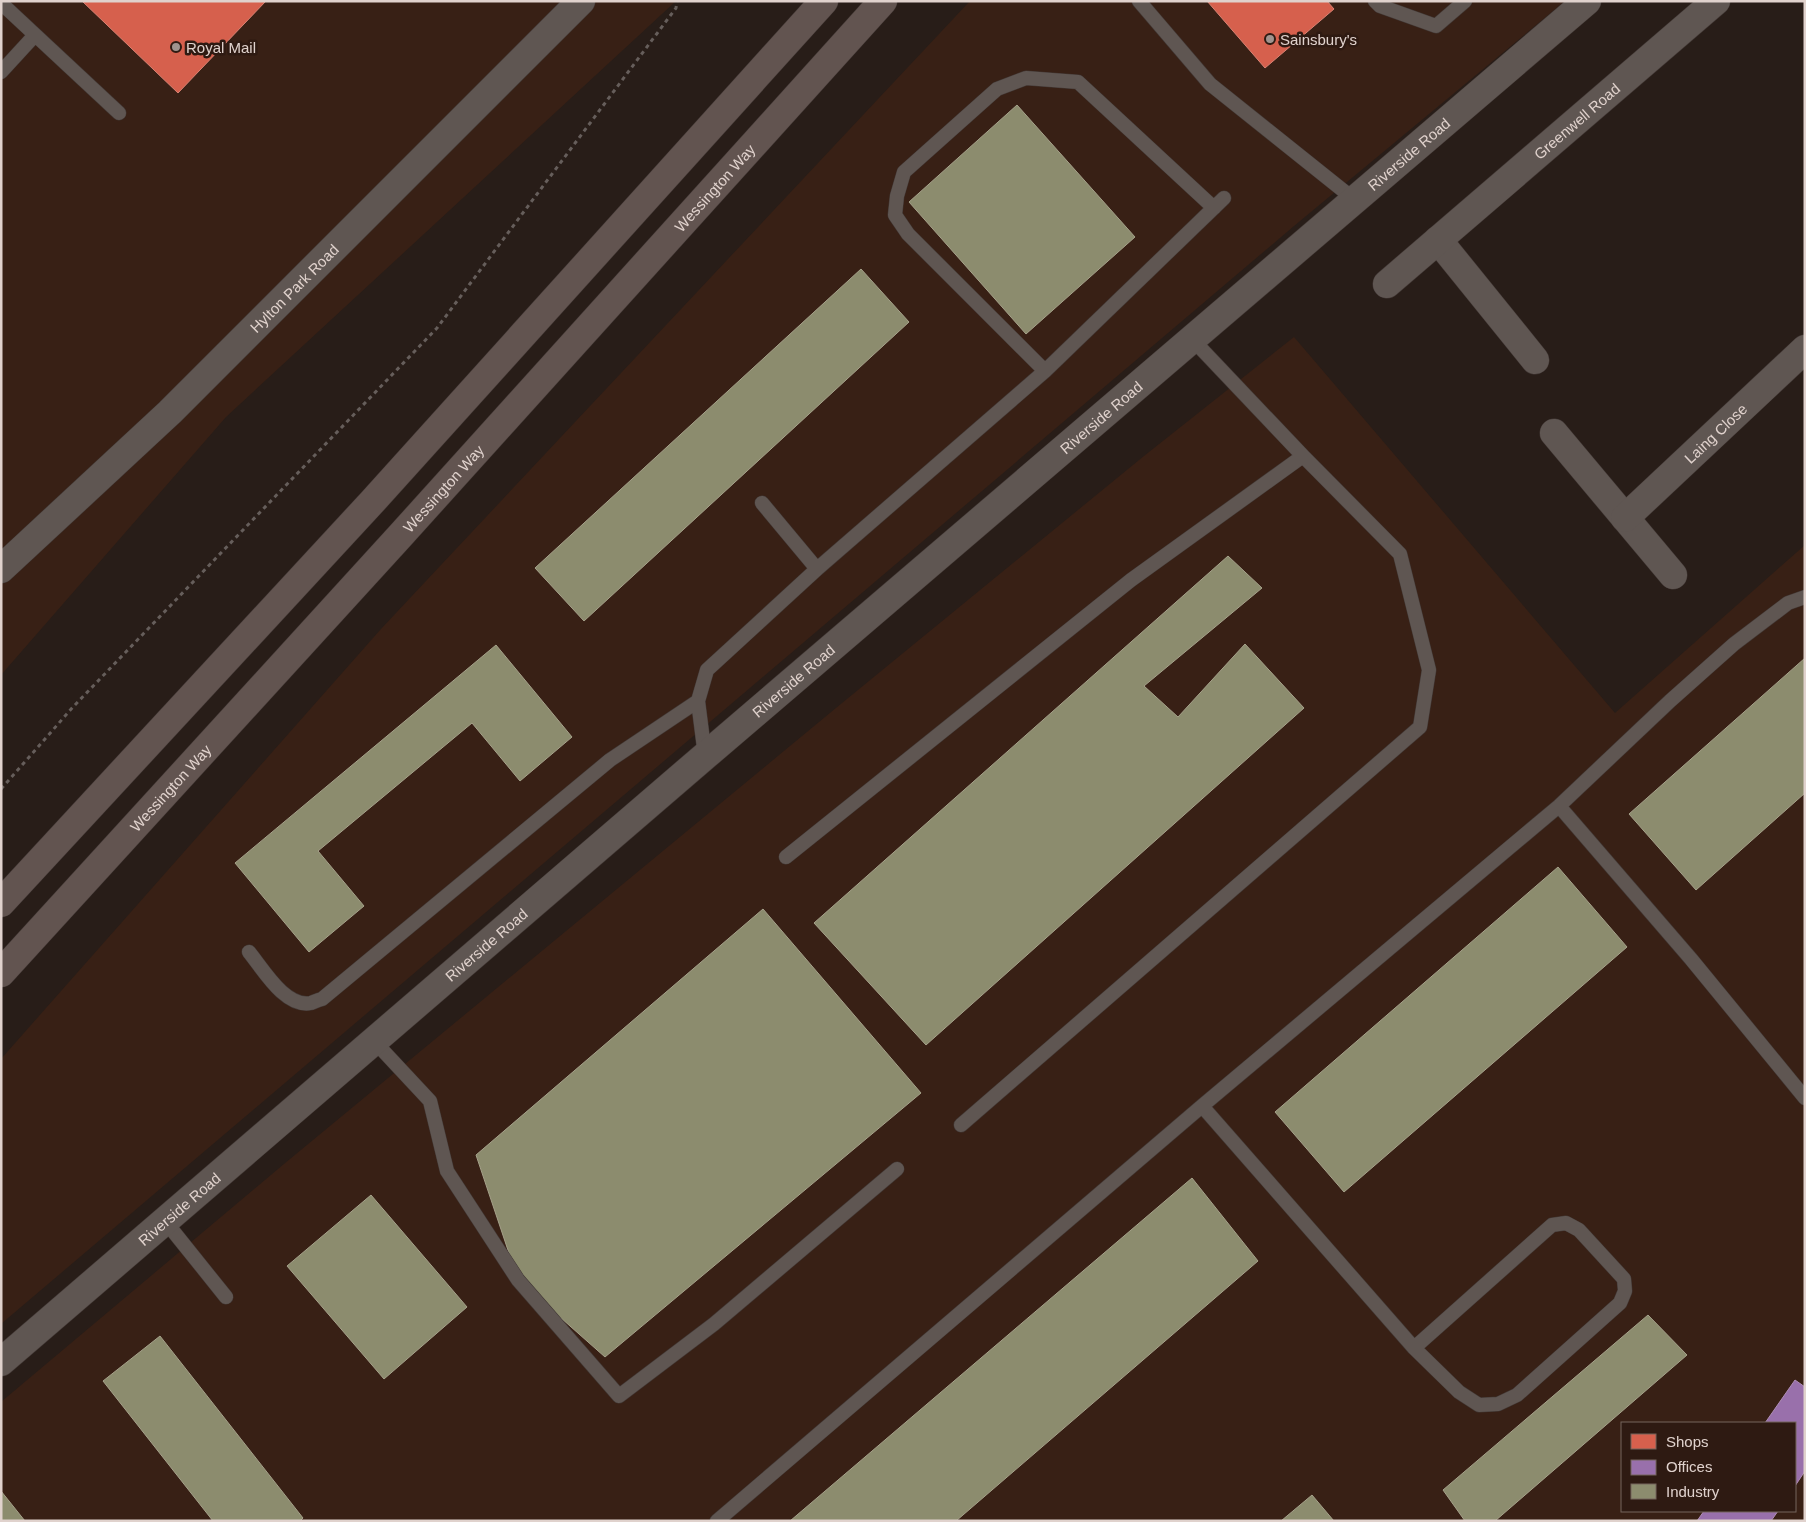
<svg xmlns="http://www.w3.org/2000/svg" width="1806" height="1522" font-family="Arial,sans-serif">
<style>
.built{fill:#382015;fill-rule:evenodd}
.shops{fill:#d6604d;stroke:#d98273}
.offices{fill:#9970ab;stroke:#ae8db5}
.industry{fill:#8c8c6e;stroke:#a5a18a}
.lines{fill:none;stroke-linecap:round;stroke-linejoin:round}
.service-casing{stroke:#423835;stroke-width:15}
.minor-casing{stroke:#423835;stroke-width:29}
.primary-casing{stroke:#423835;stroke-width:29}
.path{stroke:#665e5b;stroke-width:3;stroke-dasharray:4 4;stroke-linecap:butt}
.service{stroke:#5f5652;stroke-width:14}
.minor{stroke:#5f5652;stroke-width:28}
.primary{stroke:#625450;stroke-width:28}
.poi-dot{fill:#a0938e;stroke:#2e1a12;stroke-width:2}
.labels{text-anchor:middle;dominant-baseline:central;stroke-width:5;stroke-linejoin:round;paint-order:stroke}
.poi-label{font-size:15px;fill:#e0d2cd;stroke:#2e1a12;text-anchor:start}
.street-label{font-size:15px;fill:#e0d2cd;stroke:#2e1a12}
</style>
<rect width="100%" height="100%" fill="#281d18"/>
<path class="built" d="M1,1h675l-450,416 -225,258z
M970,1h595l-271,225 -1293,1098v-265l380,-430z
M1294,337l321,376 190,-168v976h-1804v-119l283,-238 552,-456 308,-252zM1622,1423h173v88h-173z"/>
<path class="shops" d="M82,1h184l-88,92z
M1207,1h120l7,8 -69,59z"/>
<path class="offices" d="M1795,1380l10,7v84l-10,15v-63h-30z
M1704,1511h74l-7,10h-74z"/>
<path class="industry" d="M1017,105l118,132 -109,97 -117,-132z
M861,269l48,53 -325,299 -49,-53z
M1228,556l34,32 -118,98 34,31 67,-73 59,64 -378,337 -112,-122z
M496,645l76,92 -52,44 -48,-58 -154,128 46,55 -55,46 -74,-89z
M1805,658v135l-109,97 -67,-76z
M1558,867l69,80 -283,245 -69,-80z
M763,909l158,184 -316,264 -87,-77 -42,-125z
M1192,1178l66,83 -302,260h-166z
M371,1195l96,112 -83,72 -97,-113z
M1648,1315l39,40 -192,166h-30l-22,-31z
M160,1336l143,182 -3,3h-87l-110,-140z
M1,1491l24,30h-24z
M1312,1495l22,26h-53z"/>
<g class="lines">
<defs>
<path id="service" d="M1139,1l71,83 145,116
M1375,1l5,5 56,20 29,-25
M1,3l118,110
M1,72l34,-37
M1045,371l-137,-137 -13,-19 2,-19 7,-24 93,-83 29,-11 52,4 136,126
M817,569l228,-198 179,-173
M705,756l-7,-55 9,-31 110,-101 -55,-66
M1559,806l132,153 114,139
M786,857l345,-277 172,-124
M249,952c14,17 36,56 62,51 3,-1 7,-3 11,-4l288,-239 88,-59
M374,1041l56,60 17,70 71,109 101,116 95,-72 183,-155
M1202,1106l212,242 45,44 20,13 19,-1 19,-9 103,-92 5,-12 -1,-12 -45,-49 -13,-7 -14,2 -138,123
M961,1125l459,-398 9,-57 -29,-116 -97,-98 -111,-117
M165,1221l61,76
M717,1521l485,-415 357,-300 111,-105 64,-57 54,-41 17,-6"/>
<g id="minor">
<path d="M1438,240l97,120"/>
<path id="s1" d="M1387,284l329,-283"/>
<path d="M1554,433l119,142"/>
<path id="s2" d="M1625,518l180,-169"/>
<path id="s3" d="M1,569l169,-157 411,-411"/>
<path id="s4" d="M1,1362l704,-606 882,-755"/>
</g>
<g id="primary">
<path d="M1,903l371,-401 452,-501"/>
<path id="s5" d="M1,973l399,-437 483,-535"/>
</g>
</defs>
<use href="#service" class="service-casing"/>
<use href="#minor" class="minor-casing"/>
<use href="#primary" class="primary-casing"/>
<path class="path" d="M1,789l72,-82 364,-379 239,-320 1,-7"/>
<use href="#service" class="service"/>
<use href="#minor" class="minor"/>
<use href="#primary" class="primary"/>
</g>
<g class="poi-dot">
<circle cx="1270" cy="39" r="5"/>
<circle cx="176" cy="47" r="5"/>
</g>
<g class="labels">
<g class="poi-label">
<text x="1280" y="39">Sainsbury's</text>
<text x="186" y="47">Royal Mail</text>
</g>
<g class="street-label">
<text stroke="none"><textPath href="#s1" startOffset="250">Greenwell Road</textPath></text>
<text stroke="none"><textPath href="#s4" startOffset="1855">Riverside Road</textPath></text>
<text stroke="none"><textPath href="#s5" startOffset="1061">Wessington Way</textPath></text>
<text stroke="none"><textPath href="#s3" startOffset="406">Hylton Park Road</textPath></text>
<text stroke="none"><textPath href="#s4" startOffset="1450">Riverside Road</textPath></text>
<text stroke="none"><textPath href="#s2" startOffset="124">Laing Close</textPath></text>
<text stroke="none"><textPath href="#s5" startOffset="656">Wessington Way</textPath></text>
<text stroke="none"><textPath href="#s4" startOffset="1045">Riverside Road</textPath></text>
<text stroke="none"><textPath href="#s5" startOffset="251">Wessington Way</textPath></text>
<text stroke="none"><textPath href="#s4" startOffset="640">Riverside Road</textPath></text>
<text stroke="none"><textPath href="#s4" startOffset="235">Riverside Road</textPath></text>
</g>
</g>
<rect width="1806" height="1522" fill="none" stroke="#e0d2cd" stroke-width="5"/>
<rect x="1621" y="1422" width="175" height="90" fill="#2e1a12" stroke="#75645d"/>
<rect x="1631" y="1434" width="25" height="15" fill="#d6604d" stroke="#75645d"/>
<text x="1666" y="1447" font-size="15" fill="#e0d2cd">Shops</text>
<rect x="1631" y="1460" width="25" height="15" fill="#9970ab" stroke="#75645d"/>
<text x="1666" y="1472" font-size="15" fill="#e0d2cd">Offices</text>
<rect x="1631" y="1484" width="25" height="15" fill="#8c8c6e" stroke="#75645d"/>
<text x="1666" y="1497" font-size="15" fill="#e0d2cd">Industry</text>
</svg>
